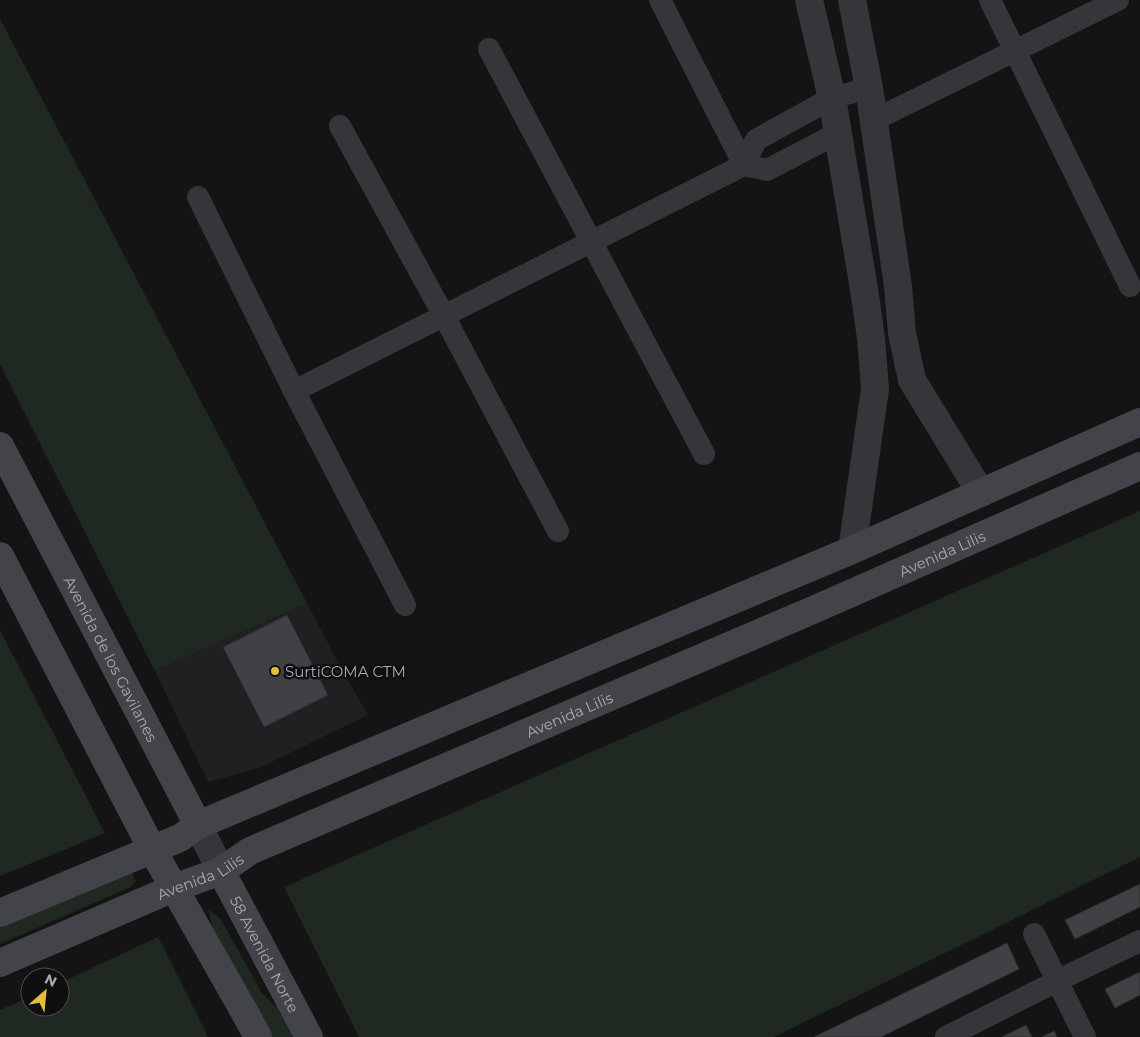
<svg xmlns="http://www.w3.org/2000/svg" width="1140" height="1037" font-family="Montserrat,sans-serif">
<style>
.built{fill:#202022}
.green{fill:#202822}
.building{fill:#414145;stroke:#2e2e31}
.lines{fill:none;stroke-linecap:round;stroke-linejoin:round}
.minor{stroke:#35353a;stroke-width:22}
.tertiary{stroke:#35353a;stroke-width:28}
.secondary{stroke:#43444a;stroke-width:28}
.poi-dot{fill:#e1bd40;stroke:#0f0f10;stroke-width:2}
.labels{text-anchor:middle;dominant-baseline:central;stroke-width:5;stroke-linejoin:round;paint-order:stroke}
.street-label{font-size:15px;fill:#a7a9b4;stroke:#0f0f10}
.poi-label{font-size:15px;fill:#a7a9b4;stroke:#0f0f10;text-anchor:start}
</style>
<rect width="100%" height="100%" fill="#141415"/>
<path class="built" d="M307,603l36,69 25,43 -109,53 -51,14 -53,-111z"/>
<path class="green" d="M0,19l307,584 -152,68 -155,-307z
M1140,511v346l-366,180h-415l-75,-150z
M0,630l105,203 -105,43z
M132,873l4,8 -5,6 -131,57v-18z
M208,909l12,9 42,75 17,17 14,27h-22l-59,-111z
M158,937l50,100h-208v-27l30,-13v10h30v-24z"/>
<path class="building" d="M287,615l41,80 -64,32 -41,-80z
M1140,884v23l-65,32 -10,-19z
M1007,943l12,26 -138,68h-67z
M1140,972v23l-25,13 -10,-19z
M1026,1025l6,12h-30z
M1054,1031l3,6h-15z"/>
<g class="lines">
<path class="minor" d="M660,0l84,165
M990,0l140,286
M489,49l215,405
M874,120l244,-120
M340,126l104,190 114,215
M744,165l23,5 71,-37
M198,197l96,194 111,214
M294,391l450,-226 12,-25 76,-42 37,-10
M1034,934l51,103
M946,1037l127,-64 67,-32"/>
<path class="tertiary" d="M809,0l23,98 32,191 7,49 4,51 -23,161
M852,0l17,88 29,198 4,47 10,47 69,113
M198,825l23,46"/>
<g class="secondary">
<path id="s1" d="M0,446l198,379"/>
<path d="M0,556l152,293 93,164 13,24"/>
<path id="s2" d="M221,871l88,166"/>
<path d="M0,913l180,-75 18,-13 654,-275 288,-128"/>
<path id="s3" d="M0,963l174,-75 47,-17 29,-20 563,-241 327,-144"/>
</g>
</g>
<circle class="poi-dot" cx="275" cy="671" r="5"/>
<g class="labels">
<g class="street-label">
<text stroke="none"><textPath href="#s3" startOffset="1028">Avenida Lilis</textPath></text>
<text stroke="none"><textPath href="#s1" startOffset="240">Avenida de los Gavilanes</textPath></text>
<text stroke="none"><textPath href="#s3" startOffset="622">Avenida Lilis</textPath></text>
<text stroke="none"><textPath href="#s3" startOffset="218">Avenida Lilis</textPath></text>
<text stroke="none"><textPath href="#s2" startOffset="94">58 Avenida Norte</textPath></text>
</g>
<g class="poi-label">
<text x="285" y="671">SurtiCOMA CTM</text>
</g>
</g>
<g transform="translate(45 992) rotate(27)"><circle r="24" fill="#0f0f10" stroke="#4c4d52"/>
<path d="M0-4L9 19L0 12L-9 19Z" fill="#e1bd40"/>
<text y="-8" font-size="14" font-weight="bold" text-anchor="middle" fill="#a7a9b4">N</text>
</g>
</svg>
